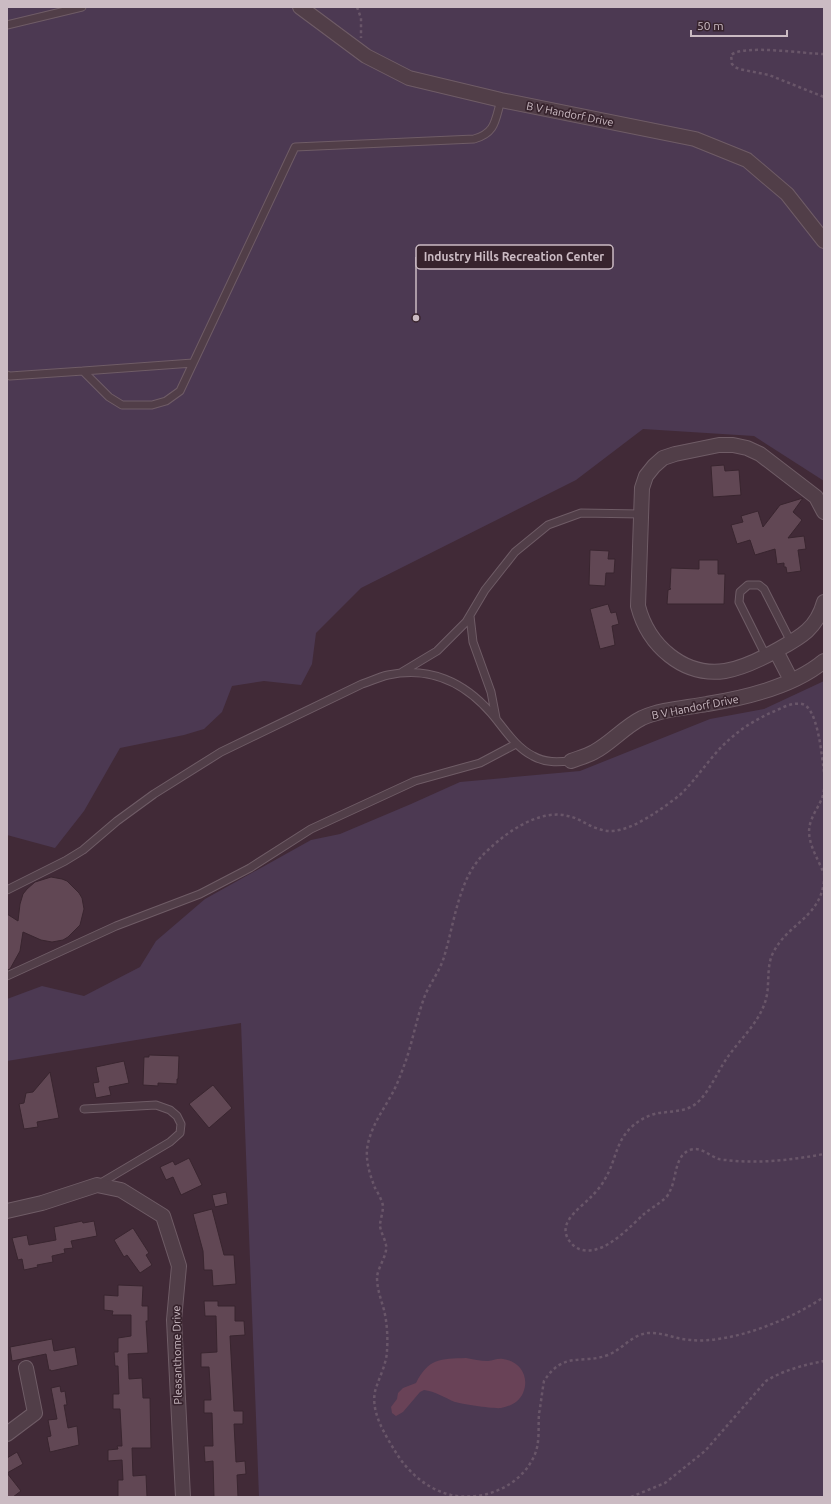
<svg xmlns="http://www.w3.org/2000/svg" width="831" height="1504" font-family="Ubuntu,sans-serif">
<style>
.green{fill:#4c3952}
.water{fill:#694257}
.building{fill:#614754;stroke:#39252f}
.lines{fill:none;stroke-linecap:round;stroke-linejoin:round}
.lane-casing{stroke:#6f5c66;stroke-width:9}
.street-casing{stroke:#6f5c66;stroke-width:16}
.path{stroke:#695669;stroke-width:2.5;stroke-dasharray:3 3;stroke-linecap:butt}
.lane{stroke:#513e48;stroke-width:7}
.street{stroke:#513e48;stroke-width:14}
.labels{text-anchor:middle;dominant-baseline:central;stroke-width:3.5;stroke-linejoin:round;paint-order:stroke}
.street-label{font-size:11px;fill:#cbbbc3;stroke:#37232d}
.leader{fill:none;stroke:#cbbbc3;stroke-width:1.5}
.callout-dot{fill:#cbbbc3;stroke:#37232d;stroke-width:1.5}
.callout{fill:#37232d;stroke:#cbbbc3;stroke-width:1.5}
.callout-label{font-size:12px;text-anchor:middle;font-weight:bold;fill:#cbbbc3}
</style>
<rect width="100%" height="100%" fill="#412a37"/>
<path class="green" d="M7,7h817v474l-70,-45 -111,-7 -67,51 -215,108 -45,45 -4,31 -11,21 -37,-4 -32,5 -10,26 -18,17 -20,6 -64,13 -36,63 -29,37 -48,-13z
M824,681v816h-565l-18,-474 -234,38v-62l35,-13 42,10 56,-29 16,-26 49,-42 106,-59 29,-6 71,-30 49,-22 120,-11 130,-52 54,-10z"/>
<path class="water" d="M466,1358c7,1 14,3 22,3 5,0 9,-3 15,-2 17,2 27,18 20,34 -4,9 -12,13 -22,15 -7,1 -39,-4 -46,-6 -10,-4 -20,-11 -31,-12l-4,2 -17,20 -7,4 -4,-3 -1,-6 6,-8 1,-6 5,-5 13,-5c13,-25 24,-24 50,-25z"/>
<path class="building" d="M724,465l1,6 14,-1 2,25 -28,2 -2,-31z
M803,498l-10,14 9,8 -14,18 16,-2 2,13 -8,1 3,21 -14,2 -1,-6h-2v-4l-7,1 -2,-15 -20,6 -5,-15 -13,4 -6,-19 12,-3 -2,-6 17,-5 5,16 17,-22z
M590,550l19,1 -1,8h7l-1,14h-8l-1,13 -16,-1z
M699,560h19v14h7l-1,30h-57l1,-14 3,-1 -1,-1 1,-20 28,1z
M608,604l3,9 5,-1 3,12 -7,2 3,19 -15,4 -10,-40z
M51,877l11,2 5,2 12,12 3,5 2,11 -4,16 -12,12 -5,3 -11,2 -11,-2 -18,-8 -3,19 -10,18 -3,1v-56l11,7 2,-17 3,-10 4,-5 8,-7z
M149,1055l30,1 -1,23h-1v5l-19,-1v3l-15,-1 1,-28h5z
M124,1061l5,22 -20,4 2,8 -15,3 -3,-15 6,-1 -3,-15z
M50,1072l9,46 -22,4 1,5 -14,2 -5,-25 5,-1 2,-10 7,-1z
M213,1085l19,23 -23,20 -20,-24z
M189,1158l13,27 -21,10 -8,-18 -7,3 -6,-13 13,-6 2,4z
M226,1192l2,12 -13,3 -3,-12z
M212,1209l12,46h10l2,29 -23,2 -1,-16h-8l-1,-19 -10,-37z
M82,1221l1,2 11,-2 3,15 -26,5 2,7 -9,1 1,4 -13,3 1,6 -16,3 1,2 -14,3 -2,-11 -4,1 -6,-22 15,-3 2,10 27,-5 -2,-13z
M133,1228l16,25 -3,2 6,10 -12,8 -13,-18 -3,2 -10,-17z
M118,1285l25,1 -1,20h6v15h-2l2,32 -20,1 1,25 13,-1 1,20h7l1,50h-19l1,28 13,-1 1,22h-29v-17h5l-1,-20 -14,1v-11l10,-1 -1,-3h5l-2,-37h-7v-15h6l-1,-28h-3l-1,-14h4v-14l13,-2v-21h-19l1,-4 -9,-1v-15l14,1z
M204,1301h14v5h17v15h9l1,14 -15,1 4,75h9v13h-9l2,38 9,-1 1,13 -9,1 1,22h-24l-1,-36 -8,1 -1,-16h9l-1,-33h-8v-13h7l-2,-33h-8v-14l16,-1 -1,-36h-11z
M52,1339l2,12 21,-4 3,18 -27,6v-1h-2l-3,-16 -34,7 -2,-14z
M60,1386l1,6 4,-1 2,14h-3l4,23 9,-2 2,19 -29,7 -3,-15 4,-1 -3,-16 9,-1 -6,-31z
M17,1452l6,12 -16,9v-15z
M7,1473l14,18 -8,6h-6z"/>
<g class="lines">
<defs>
<path id="lane" d="M7,25l75,-18
M83,371l110,-8
M7,375l3,1 73,-5 26,26 13,8h30l14,-4 14,-10 115,-244 179,-8c22,-6 21,-19 27,-39
M470,616l3,26 18,50 5,26
M766,656l-27,-54 1,-10 8,-7h11l5,4 27,53
M402,672l35,-21 29,-29 19,-32 30,-38 33,-27 33,-12 60,1
M7,890l58,-29 18,-11 34,-29 37,-27 67,-42 141,-68c9,-3 17,-7 26,-9 41,-9 76,7 103,38 13,15 24,34 42,43 12,7 25,6 38,5
M7,976l109,-50 84,-32 50,-26 61,-39 104,-48 65,-18 36,-19
M84,1109l72,-4 14,5 7,6 4,8 -1,9 -10,9 -71,42"/>
<path id="street" d="M300,7l66,49 43,22 92,22 194,39 52,21 40,34 37,47
M824,512l-8,-15 -56,-43 -13,-6 -14,-3h-14l-44,9 -12,4 -9,8 -8,10 -4,12 -4,118c10,39 45,71 87,65 19,-3 38,-13 54,-22 22,-12 38,-21 45,-47
M776,651l15,29
M571,761c8,-3 16,-5 23,-9 17,-9 30,-25 48,-34 20,-9 44,-10 65,-14 38,-6 87,-18 117,-43
M7,1211l35,-8 55,-18 24,5 42,26 16,50 -5,54 9,177
M7,1434l28,-21 -9,-45"/>
</defs>
<use href="#lane" class="lane-casing"/>
<use href="#street" class="street-casing"/>
<path class="path" d="M357,7l4,11v20
M824,54c-19,0 -80,-10 -93,1l1,9 3,3 4,2 30,6 55,22
M824,772c-2,-14 -6,-65 -22,-68 -11,-2 -22,5 -32,9 -14,7 -27,14 -39,25 -19,16 -32,38 -49,55 -8,7 -18,14 -27,20 -16,10 -37,23 -56,16 -11,-3 -20,-11 -31,-13 -31,-8 -67,20 -87,41 -23,25 -27,68 -37,100 -4,13 -12,24 -18,36 -9,22 -13,48 -21,70 -4,11 -8,22 -13,31 -10,18 -22,34 -25,55 -1,14 3,26 8,39 3,5 7,12 8,18 0,7 -3,14 -3,20 1,7 5,13 6,19 2,9 -8,22 -9,32 0,12 4,22 7,33 3,12 4,28 3,40 0,12 -7,26 -11,38 -7,21 8,45 19,63 12,20 31,38 56,44 33,7 71,-9 84,-41 5,-12 3,-27 4,-40 2,-11 3,-22 5,-33 20,-31 38,-16 64,-26 15,-6 23,-20 40,-22 14,-1 27,6 42,7 41,4 100,-20 134,-43
M824,789c-1,13 -9,20 -13,32 -7,18 7,37 13,53
M824,881c-4,37 -37,43 -51,72 -7,14 -3,31 -7,46 -6,23 -26,40 -39,59 -9,13 -16,30 -27,42 -11,12 -27,11 -41,13 -8,1 -18,6 -24,11 -20,16 -18,35 -30,55 -3,6 -9,13 -14,18 -13,13 -37,28 -19,47 6,7 17,8 25,5 16,-4 35,-24 47,-35 6,-5 13,-9 19,-14 3,-2 6,-6 7,-9 7,-13 4,-35 20,-41 11,-4 19,6 29,9 2,1 5,1 7,1 33,4 65,0 98,-6
M631,1497l34,-14 40,-32 61,-70c18,-11 38,-16 58,-20"/>
<use href="#lane" class="lane"/>
<use href="#street" class="street"/>
</g>
<g class="labels">
<g class="street-label">
<text transform="translate(570 114) rotate(11)">B V Handorf Drive</text>
<text transform="translate(695 707) rotate(-11)">B V Handorf Drive</text>
<text transform="translate(177 1355) rotate(-91)">Pleasanthome Drive</text>
</g>
</g>
<path class="leader" d="M416 318L416 257"/>
<circle class="callout-dot" cx="416" cy="318" r="4"/>
<rect class="callout" x="416" y="245" width="197" height="24" rx="4"/>
<g class="callout-label">
<text x="514" y="261">Industry Hills Recreation Center</text>
</g>
<rect width="831" height="1504" fill="none" stroke="#cbbbc3" stroke-width="16"/>
<path d="M691 30v6h96v-6" fill="none" stroke="#cbbbc3" stroke-width="2"/>
<text x="697" y="30" font-size="12" fill="#cbbbc3" stroke="#37232d" stroke-width="3" paint-order="stroke">50 m</text>
</svg>
